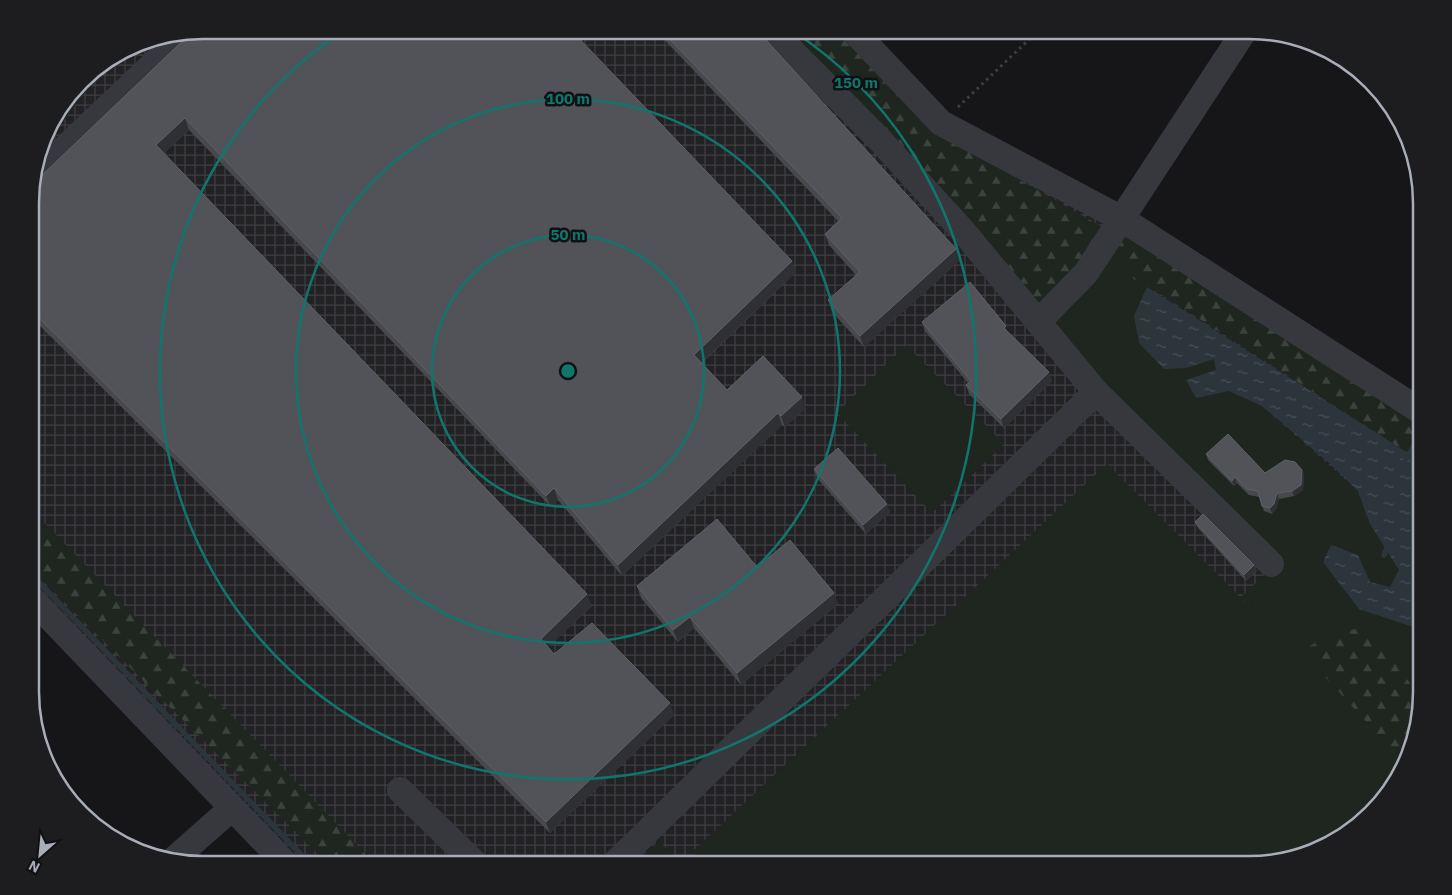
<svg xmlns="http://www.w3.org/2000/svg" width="1452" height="895" font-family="'IBM Plex Sans',sans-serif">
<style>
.industrial{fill:url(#industrial-grid)}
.green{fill:#1e261f}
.forest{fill:url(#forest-firs)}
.water{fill:url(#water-ripples)}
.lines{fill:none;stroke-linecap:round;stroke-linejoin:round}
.stream{stroke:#2c353c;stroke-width:5.5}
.path{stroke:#3d3f44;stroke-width:3;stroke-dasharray:2.5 4;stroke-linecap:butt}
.minor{stroke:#37383d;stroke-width:26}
.wall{fill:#47494d}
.shaded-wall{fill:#2f3033}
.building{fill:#525359;stroke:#5f6168}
.ring{fill:none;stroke:#0f766e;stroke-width:2.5}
.rim{fill:none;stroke:#a8adb8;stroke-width:2.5}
.centre{fill:#0f766e;stroke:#111113;stroke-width:2.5}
.ring-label{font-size:15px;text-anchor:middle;font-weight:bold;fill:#0f766e;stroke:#111113;stroke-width:5;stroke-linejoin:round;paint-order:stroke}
</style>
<defs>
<pattern id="industrial-grid" width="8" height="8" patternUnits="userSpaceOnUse" patternTransform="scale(1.25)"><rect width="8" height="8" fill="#222225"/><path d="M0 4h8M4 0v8" fill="none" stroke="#3f3f43"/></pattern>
<pattern id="forest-firs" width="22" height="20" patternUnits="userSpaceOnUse" patternTransform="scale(1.25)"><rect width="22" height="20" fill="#1e261f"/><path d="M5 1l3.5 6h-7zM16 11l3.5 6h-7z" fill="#3c433d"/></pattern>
<pattern id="water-ripples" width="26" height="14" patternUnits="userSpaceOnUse" patternTransform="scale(1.25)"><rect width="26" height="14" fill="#2c353c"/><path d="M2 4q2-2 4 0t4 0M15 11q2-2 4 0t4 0" fill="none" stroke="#485056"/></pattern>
</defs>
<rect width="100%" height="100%" fill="#161618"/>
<path class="industrial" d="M202,30h648l91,93 481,297v284l-29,84 -57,54 -75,23h-972l-258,-267v-418l17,-54 40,-53 49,-30z"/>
<path class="green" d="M1112,234l35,53 -13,29 81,43 1,11 13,21 33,15 96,85 9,26 33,53 -10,17 -21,-5 -46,-20 99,68v74l-29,84 -57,54 -75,23h-557l-12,-13 415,-388 153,153 -19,-20 31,-29 -233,-247z
M906,345l98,99 -72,69 -95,-100z
M659,841l24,24h-50z"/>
<path class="forest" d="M785,30h49l100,101 172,98 -61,85z
M110,60l-70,92 8,-26 40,-53z
M1122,227l300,196v39l-263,-169 -29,-16 -18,-43z
M31,509l327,337 22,19h-51l-298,-296z
M1360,628l15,2 47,72 -20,59 -85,-93 -13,-18 23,-15z"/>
<path class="water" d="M1147,287l275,175v168l-63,-21 -36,-47 8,-17 27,10 12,27 20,5 9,-17 -29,-46 -12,-33 -29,-28 -67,-57 -33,-15 -33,7 -10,-18 30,-10 -2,-11 -28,9 -22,1 -25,-26 -5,-27z"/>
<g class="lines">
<path class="stream" d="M1406,459l16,-27
M1384,555l5,-12
M31,574l280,291"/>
<path class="path" d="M958,107l81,-77"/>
<path class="minor" d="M771,30l108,109 84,92 133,161 175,172
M853,30l88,93 181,96 300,193
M32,179l154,-146
M1039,321l47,-48 159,-243
M31,598l256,267
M400,790l77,75
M172,861l60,-53
M613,865l483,-473"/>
</g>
<path class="wall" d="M655,30h102l203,230 -96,87 -32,-35 -4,-12 28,-25 -27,-30 -4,-11 13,-13z
M192,32l604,240 -94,91 25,27 79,18 -21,19 -3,-2 -160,151 -64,-76 -7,7 -362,-377 -25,23 428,453 -44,41 6,7 120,61 -124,118 -519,-516v-135l7,-3z
M922,322l86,10 44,49 -48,47 -35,-34 -3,-9 2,-2 -43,-52z
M1206,454l59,19 37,-3 2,5 -1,15 -9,6 -15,3 -3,10 -4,5 -8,-3 -5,-14 -10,-2 -12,-12 -3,3 -26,-26z
M814,469l76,43 -24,22 -49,-56z
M1195,522l59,43 3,6 -11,10 -48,-53z
M757,567l77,26 4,11 -97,81 -47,-57 -16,14 -37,-44 -4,-12z"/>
<path class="shaded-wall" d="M185,118l4,12 -29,27 -4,-12z
M956,249l4,11 -96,87 -4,-11z
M792,261l4,11 -98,94 -4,-11z
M1049,372l3,9 -48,47 -3,-9z
M802,397l4,11 -21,19 -4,-11z
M778,413l4,12 -160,151 -4,-11z
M1302,470l2,5 -1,15 -9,6 -2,-5z
M1235,477l2,6 -3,3 -2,-5z
M554,488l4,12 -7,7 -5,-11z
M1277,493l2,6 -3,10 -4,5 -2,-6z
M887,504l3,8 -24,22 -3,-9z
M1254,565l3,6 -11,10 -2,-6z
M834,593l4,11 -97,81 -4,-12z
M587,594l5,12 -47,44 -4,-11z
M690,617l4,11 -16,14 -5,-12z
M670,703l4,12 -124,118 -4,-11z"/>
<path class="building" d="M202,30h369l221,231 -98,94 33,35 36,-34 39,41 -21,19 -3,-3 -160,152 -64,-77 -8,8 -361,-378 -29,27 431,449 -46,45 13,15 38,-31 78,80 -124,119 -515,-512v-128l7,-3 154,-147z
M661,30h96l199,219 -96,87 -32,-36 32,-28 -35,-38 17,-16z
M970,282l36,44 -2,2 45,44 -48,47 -35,-34 5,-4 -49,-59z
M1228,434l37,39 20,-13 10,2 7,8 -1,15 -9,6 -15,2 -3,11 -4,4 -8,-2 -4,-15 -11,-2 -12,-12 -3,4 -26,-27z
M838,448l49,56 -24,21 -49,-56z
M1203,514l51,51 -10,10 -49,-53z
M717,519l40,48 33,-27 44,53 -97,80 -47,-56 -17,13 -36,-44z"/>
<g class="ring">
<circle cx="568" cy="371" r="136"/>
<circle cx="568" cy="371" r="272"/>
<path d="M793 31A408 408 0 1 1 343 31"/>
</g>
<path d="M0 0H1452V895H0ZM203 39H1249A164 164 0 0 1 1413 203V692A164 164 0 0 1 1249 856H203A164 164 0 0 1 39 692V203A164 164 0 0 1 203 39Z" fill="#1d1d20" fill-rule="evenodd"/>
<path class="rim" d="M203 39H1249A164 164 0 0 1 1413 203V692A164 164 0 0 1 1249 856H203A164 164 0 0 1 39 692V203A164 164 0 0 1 203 39Z"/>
<circle cx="568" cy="371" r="8" class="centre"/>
<g class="ring-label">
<text x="856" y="88">150 m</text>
<text x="568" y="104">100 m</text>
<text x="568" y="240">50 m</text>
</g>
<g transform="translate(40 855) rotate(207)" stroke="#111113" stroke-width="4" paint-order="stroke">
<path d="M0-4L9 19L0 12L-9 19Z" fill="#a8adb8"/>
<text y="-8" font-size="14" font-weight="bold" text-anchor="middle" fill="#a8adb8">N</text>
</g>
</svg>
